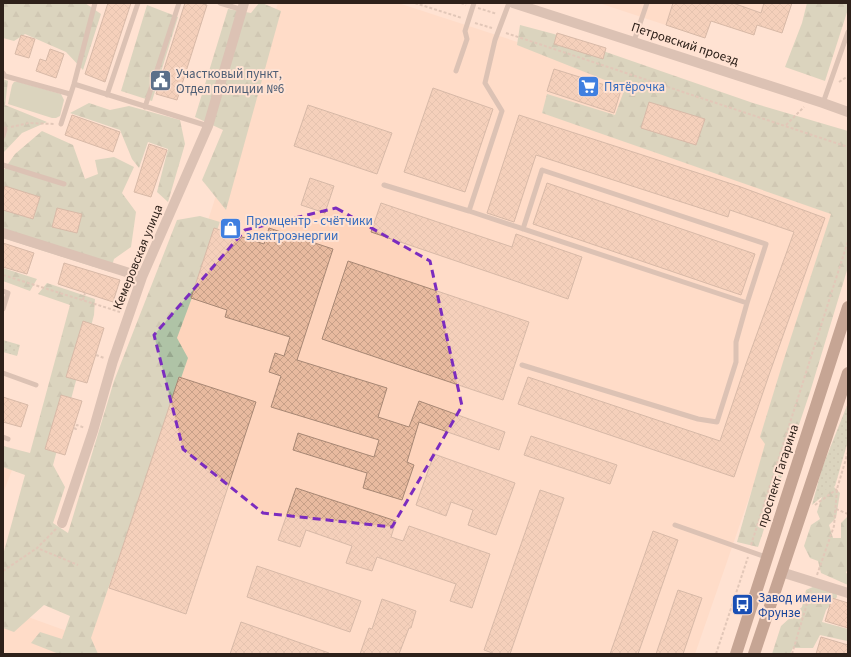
<svg xmlns="http://www.w3.org/2000/svg" width="851" height="657" font-family="'Source Sans 3',sans-serif">
<style>
.built{fill:#fed4bc}
.green{fill:url(#green-dots)}
.forest{fill:url(#forest-firs)}
.pitch{fill:#afc3a6}
.building{fill:url(#building-cross-hatch);stroke:#a78774}
.lines{fill:none;stroke-linecap:round;stroke-linejoin:round}
.path{stroke:#bfa79a;stroke-width:2;stroke-dasharray:3 2;stroke-linecap:butt}
.lane{stroke:#b19b91;stroke-width:5}
.street{stroke:#b19b91;stroke-width:10}
.primary{stroke:#805b4a;stroke-width:12}
.marked{fill:none;stroke:#7b2cbf;stroke-width:3;stroke-dasharray:8 5;stroke-linejoin:round}
.labels{text-anchor:middle;dominant-baseline:central;stroke-width:4;stroke-linejoin:round;paint-order:stroke}
.street-label{font-size:13px;fill:#2e211a;stroke:#ffe2d2}
.service-label{font-size:13px;fill:#4e5e75;stroke:#ffe2d2;text-anchor:start}
.shop-label{font-size:13px;fill:#366cbe;stroke:#ffe2d2;text-anchor:start}
.transit-label{font-size:13px;fill:#164399;stroke:#ffe2d2;text-anchor:start}
</style>
<defs>
<pattern id="green-dots" width="8" height="8" patternUnits="userSpaceOnUse"><rect width="8" height="8" fill="#afc3a6"/><path d="M2 2h.1M6 6h.1" fill="none" stroke="#97a78e" stroke-width="1.8" stroke-linecap="round"/></pattern>
<pattern id="forest-firs" width="22" height="20" patternUnits="userSpaceOnUse"><rect width="22" height="20" fill="#afc3a6"/><path d="M5 1l3.5 6h-7zM16 11l3.5 6h-7z" fill="#97a78e"/></pattern>
<pattern id="building-cross-hatch" width="8" height="8" patternUnits="userSpaceOnUse"><rect width="8" height="8" fill="#e8ba9f"/><path d="M0 0l8 8M0 8l8-8" fill="none" stroke="#c7a088"/></pattern>
</defs>
<rect width="100%" height="100%" fill="#ffe2d2"/>
<path class="built" d="M278,3h120l450,147v62l-153,442h-692v-46l72,26z
M599,3h193l-35,22 -3,10 -43,-14 -6,17z
M3,466l9,4 -9,23z"/>
<path class="green" d="M3,340l17,5 -3,11 -14,-4z
M848,403v38l-13,45 -23,19 10,-37z"/>
<path class="forest" d="M3,3h82l16,11 -18,56 -17,-18 -41,-18 -11,7 -11,-3z
M259,3h3l19,8 -55,199 -24,-30 21,-50 -28,-13 33,-108 23,4z
M807,3h41v6l-23,72 -40,-14 17,-44z
M147,5l31,12 -26,84 -31,-10z
M520,25l34,9 199,69 95,28v136l-38,125 -52,155 -21,-5 28,-98 -5,-7 23,-75 48,-148 -289,-101 5,-19 68,21 10,-27 -108,-43z
M3,79l5,2 -3,24 42,17 -25,11 -19,20z
M89,103l21,7 19,-4 51,14 5,24 -17,58 -11,-10 11,-43 -20,-7 -9,26 -7,-9 -12,-29 -50,-17z
M42,131l31,14 12,34 13,-5 -3,-14 19,-3 20,10 -12,26 14,19 -5,35 -17,12 -4,13 -107,-34v-67l12,-17z
M200,216l20,6 -43,116 11,20 -97,280 7,16h-39l-28,-11 9,-11 22,7 8,-23 -26,-11 -30,27 -11,-4v-73l22,-80 -22,-8v-21l27,7 40,-148 -32,-11 9,-11 48,16 -1,16 -41,150 12,22 -12,36 15,10 46,-152 63,-161z
M3,268l34,11 -7,12 -27,-10z
M834,487l6,6 -4,25 -7,7 4,13h8v-15l7,-7v51l-2,6 2,1v11l-27,-12 -3,-12 -8,-3 -6,-12 7,-21 9,-6 -3,-7 7,-22z
M824,582l12,4 1,11 -11,13 -4,12 26,7v11l-1,1 -27,-6 -7,13h-20l-3,6h-18l9,-28 21,-19 4,-17z"/>
<path class="pitch" d="M14,82h5l42,12 3,6 -4,16 -4,2h-4l-44,-14 4,-19z"/>
<path class="building" d="M108,3h23l-26,79 -20,-8z
M185,3h15l7,2 -30,95 -21,-6z
M673,3h60l28,10 3,-10h28l-10,30 -25,-8 -3,10 -43,-14 -6,17 -39,-13z
M557,33l49,15 -3,11 -49,-15z
M21,35l14,4 -6,19 -14,-4z
M50,49l14,5 -8,24 -20,-7 4,-12 6,2z
M554,69l67,21 -7,23 -67,-22z
M433,88l60,21 -28,83 -61,-20z
M649,102l56,17 -9,26 -55,-17z
M308,105l84,28 -15,41 -83,-28z
M72,115l48,17 -7,20 -48,-17z
M519,115l219,71 87,32 -55,154 -36,105 -216,-73 10,-27 192,64 26,-77 48,-132 -64,-22 -2,7 -192,-62 -22,67 -27,-9z
M149,144l18,6 -16,47 -17,-5z
M310,178l24,8 -9,27 -24,-8z
M547,183l208,71 -14,41 -208,-71z
M5,186l35,11 -7,22 -30,-9v-17z
M381,203l131,44 4,-13 66,23 -14,42 -197,-67z
M57,208l25,6 -5,19 -25,-6z
M214,228l50,16 5,-16 64,21 -36,111 90,28 -9,29 31,10 10,-26 86,31 -6,18 -80,-28 -12,40 7,3 -12,35 -39,-12 4,-15 -74,-23 5,-17 76,24 5,-17 -108,-33 10,-31 -12,-4 6,-19 9,3 6,-19 -65,-20 2,-7 -36,-12z
M3,243l31,10 -7,21 -24,-7z
M348,261l181,61 -26,78 -181,-61z
M64,263l56,17 -7,22 -55,-18z
M83,321l21,7 -17,55 -21,-6z
M179,377l77,25 -70,212 -77,-26z
M61,395l21,6 -17,54 -20,-6z
M3,397l25,8 -7,22 -18,-5z
M531,436l86,29 -7,19 -86,-29z
M434,454l81,29 -19,52 -28,-10 5,-15 -22,-8 -5,14 -30,-11z
M296,488l100,33 -5,16 12,4 6,-15 81,28 -18,54 -22,-7 6,-17 -79,-27 -5,14 -26,-8 6,-17 -46,-16 -6,17 -22,-7z
M540,490l24,8 -54,156h-15l-11,-4z
M653,531l25,9 -40,114h-28z
M257,566l104,35 -11,31 -103,-35z
M678,590l24,8 -19,56h-27z
M832,598l16,5v25l-23,-7z
M382,599l34,12 -5,17h-2l-10,26h-39l9,-26 3,1z
M241,622l88,31v1h-99z
M821,637l27,8v9h-32z"/>
<g class="lines">
<path class="path" d="M415,3l47,15
M461,3l5,2
M478,8l19,6
M475,23l17,5
M506,33l342,114
M839,82l9,-6
M786,125l18,-18
M11,127l18,-4 25,1
M3,275l117,37
M83,300l2,-7
M96,355l8,3
M74,428l2,1 1,-4 8,3
M815,505l22,-16
M836,509l12,5
M56,529l-19,19 41,17
M751,545l97,-304
M3,571l34,-23
M817,575l17,-49 3,-37 11,-37
M716,654l32,-97
M792,654l19,-64"/>
<path class="lane" d="M220,3l23,7
M634,41l13,-38
M456,71l11,-32 -2,-8 9,-28
M3,73l2,3 65,18
M74,84l134,42
M107,95l31,-92
M823,103l25,-71
M145,107l34,-104
M61,124l13,-40 21,-81
M3,136l2,-7
M3,165l61,19
M384,185l85,26 278,92 -11,39v20l-19,60 -19,-3 -176,-54
M469,211l33,-100 -17,-28 10,-43 14,-37
M523,229l19,-59 224,74 -19,59
M3,291l5,2 -5,16
M3,373l33,12
M3,437l5,2
M675,525l91,32"/>
<path class="street" d="M513,3l310,100 25,9
M3,233l139,44
M62,523l31,-92 20,-70 29,-84 66,-151 36,-123
M781,572l67,21"/>
<path class="primary" d="M736,654l112,-347
M754,654l94,-281"/>
</g>
<path d="M0 0H851V657H0ZM336,208l94,53 32,145 -70,121 -129,-14 -80,-64 -29,-114 91,-105z" fill="#ffe2d2" fill-opacity=".55" fill-rule="evenodd"/>
<path class="marked" d="M336,208l94,53 32,145 -70,121 -129,-14 -80,-64 -29,-114 91,-105z"/>
<defs>
<symbol id="civic-square" viewBox="-11 -11 22 22"><rect x="-9" y="-9" width="18" height="18" rx="4" fill="#5c6f8a" stroke="#ffe2d2"/><path d="M-.6-6.5H3V-4.5H.6V-3L4-1V1h2V6H-6V1h2V-1L-.6-3ZM-1.2 2.5V6h2.4V2.5Z" fill="#fff"/></symbol>
<symbol id="supermarket-square" viewBox="-11 -11 22 22"><rect x="-9" y="-9" width="18" height="18" rx="4" fill="#3f7fe0" stroke="#ffe2d2"/><path d="M-6-5.5h2.5l.6 2H6L4.5 2H-2.5L-4.4-4H-6ZM-1.5 3.2a1.3 1.3 0 1 0 .1 0ZM3 3.2a1.3 1.3 0 1 0 .1 0Z" fill="#fff"/></symbol>
<symbol id="shop-square" viewBox="-11 -11 22 22"><rect x="-9" y="-9" width="18" height="18" rx="4" fill="#3f7fe0" stroke="#ffe2d2"/><path d="M-5-2.5h2.3a2.7 3.5 0 0 1 5.4 0H5L5.5 6h-11ZM-1.5-2.5h3a1.5 2.3 0 0 0-3 0Z" fill="#fff"/></symbol>
<symbol id="bus-square" viewBox="-11 -11 22 22"><rect x="-9" y="-9" width="18" height="18" rx="4" fill="#1a4fb4" stroke="#ffe2d2"/><path d="M-5-6H5V4H4V6H2V4H-2V6H-4V4H-5ZM-3.5-4V0h7V-4ZM-3.5 1.2v1.5H-2V1.2ZM2 1.2v1.5H3.5V1.2Z" fill="#fff"/></symbol>
</defs>
<g fill-rule="evenodd">
<use href="#civic-square" x="148" y="68" width="25" height="25"/>
<use href="#supermarket-square" x="576" y="74" width="25" height="25"/>
<use href="#shop-square" x="218" y="216" width="25" height="25"/>
<use href="#bus-square" x="730" y="592" width="25" height="25"/>
</g>
<g class="labels">
<g class="street-label">
<text transform="translate(685 44) rotate(18)">Петровский проезд</text>
<text transform="translate(138 257) rotate(-68)">Кемеровская улица</text>
<text transform="translate(778 476) rotate(-72)">проспект Гагарина</text>
</g>
<g class="service-label">
<text x="176" y="74">Участковый пункт,<tspan x="176" dy="15">Отдел полиции №6</tspan></text>
</g>
<g class="shop-label">
<text x="604" y="87">Пятёрочка</text>
<text x="246" y="221">Промцентр - счётчики<tspan x="246" dy="15">электроэнергии</tspan></text>
</g>
<g class="transit-label">
<text x="758" y="598">Завод имени<tspan x="758" dy="15">Фрунзе</tspan></text>
</g>
</g>
<rect width="851" height="657" fill="none" stroke="#2e211a" stroke-width="8"/>
</svg>
